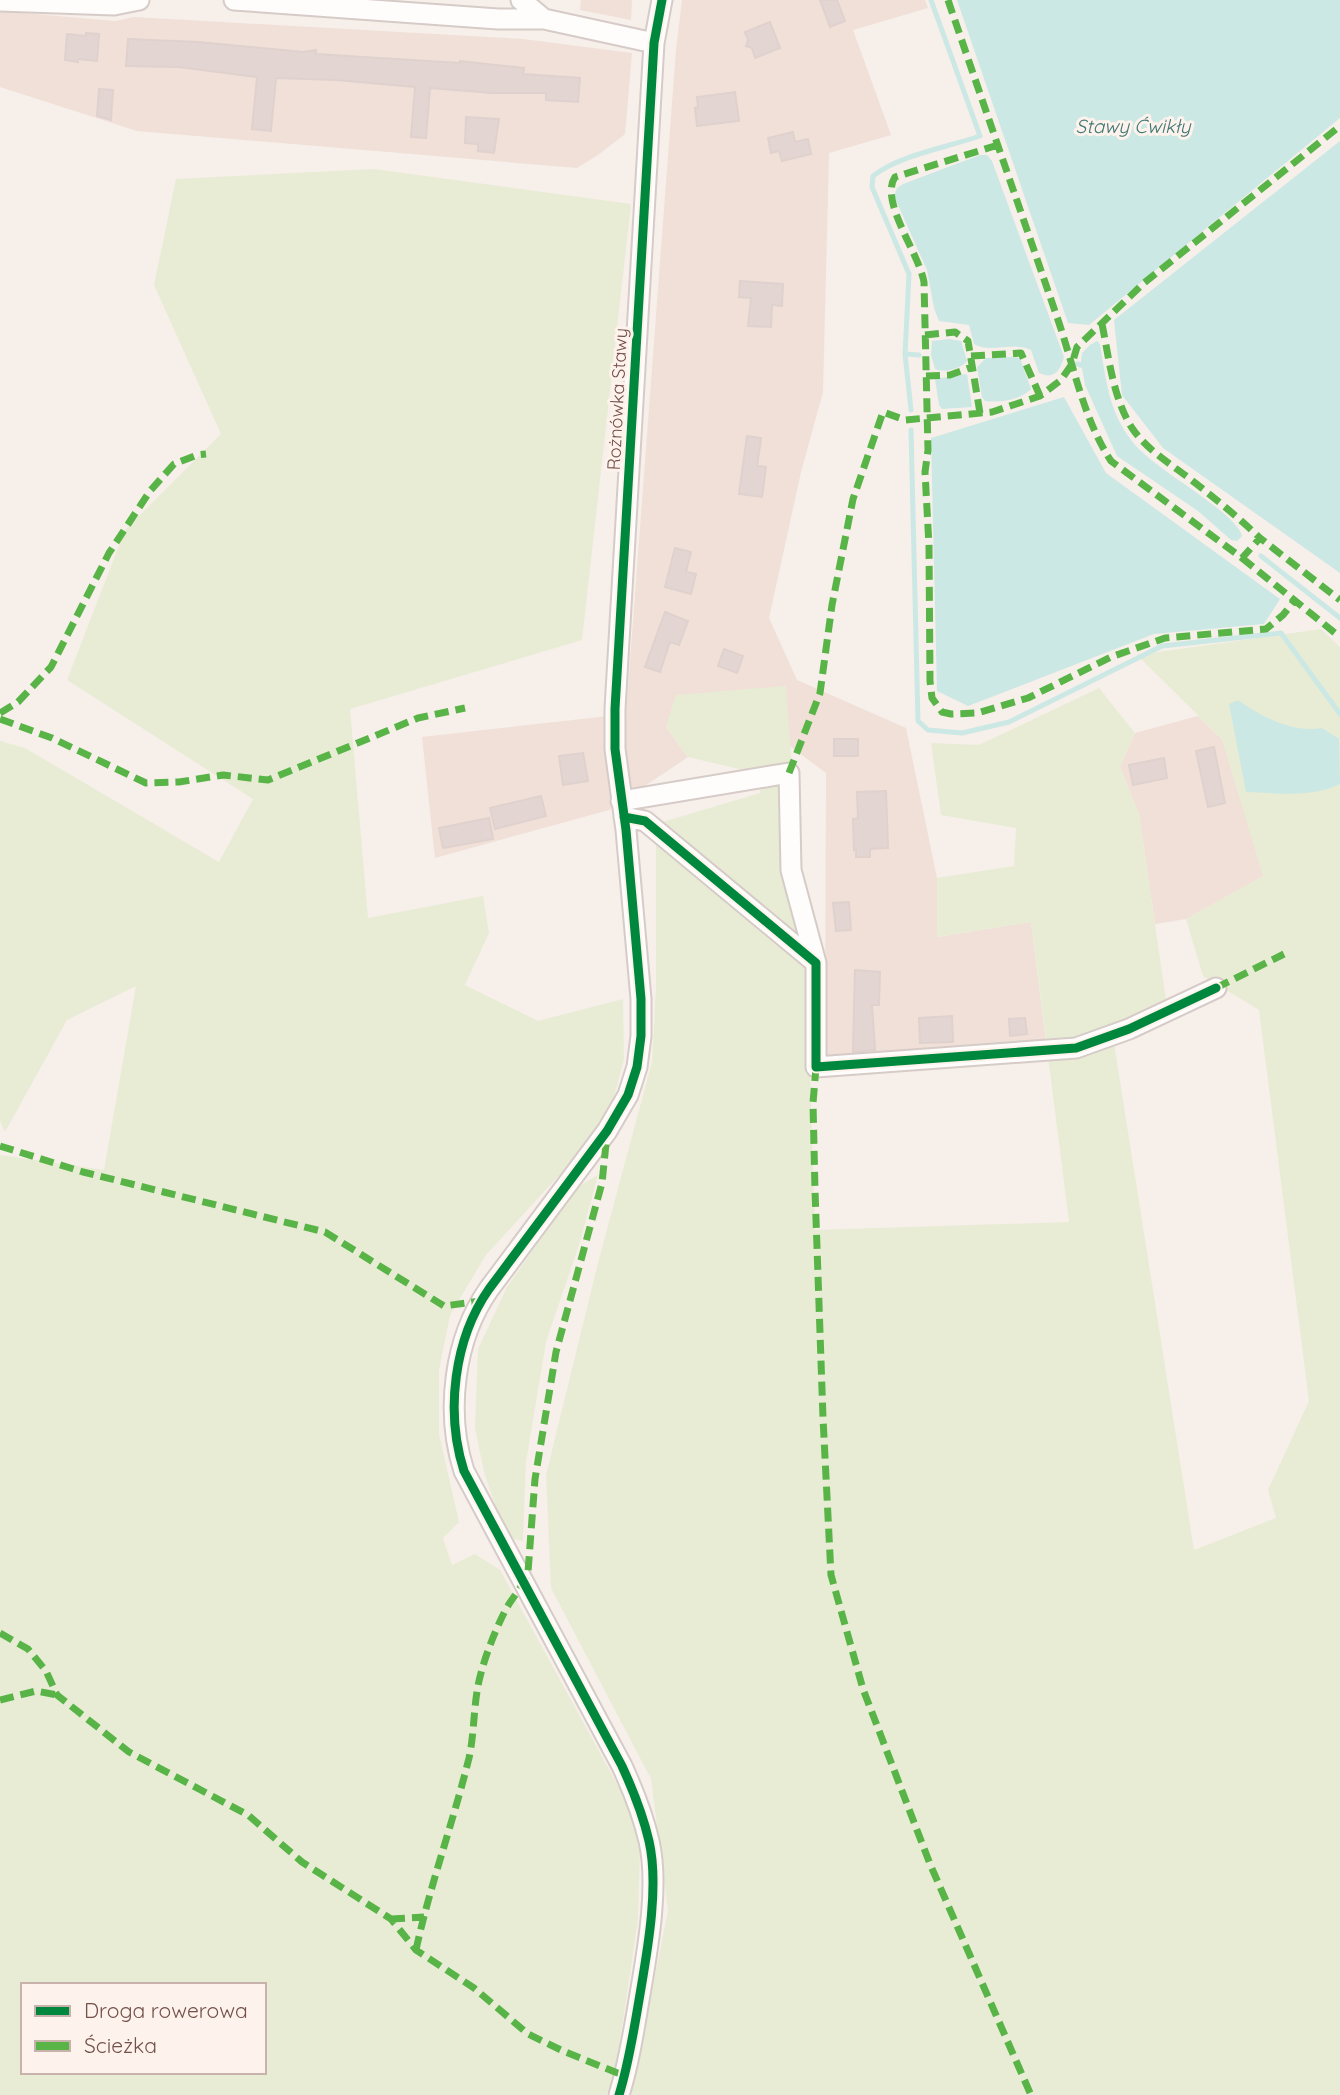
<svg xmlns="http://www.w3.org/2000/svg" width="1340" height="2095" font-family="Quicksand,sans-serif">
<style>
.residential{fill:#f0e0d8}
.green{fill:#e8ecd5;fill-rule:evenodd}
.water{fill:#cce8e4}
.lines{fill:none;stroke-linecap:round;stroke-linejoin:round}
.stream{stroke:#cce8e4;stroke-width:5}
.building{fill:#e3d6d2;stroke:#dfd1cd;stroke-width:2}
.minor-casing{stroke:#d6cbc7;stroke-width:23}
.minor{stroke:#fefdfc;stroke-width:19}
.quiet{stroke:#59b447;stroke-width:7;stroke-dasharray:14 7;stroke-linecap:butt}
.cycleway-casing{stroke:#fef3ec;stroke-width:13}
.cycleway{stroke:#00873e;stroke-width:9}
.labels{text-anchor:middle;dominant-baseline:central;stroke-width:6;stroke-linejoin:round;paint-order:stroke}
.street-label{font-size:18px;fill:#74514b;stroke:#fef3ec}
.water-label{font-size:19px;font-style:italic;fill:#407876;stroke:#fef3ec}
</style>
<rect width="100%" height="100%" fill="#f7efea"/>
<path class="residential" d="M581,0h51l-1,20 -51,-10z
M682,0h243l3,8 -75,22 38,105 -62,18 -6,239 -22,80 -32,146 28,62 109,48 31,150v59l94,-15 15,121 -221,16 1,-286 -36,-27 -5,-59 -119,40 22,30 -79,53 -174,48 -13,-121 204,-23 50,-664z
M0,11l115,10 19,-4 389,22 109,14 -7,81 -27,21 -21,13 -440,-37 -137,-44z
M1198,716l24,23 42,137 -78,43 -31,5 -16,-110 -19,-47 15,-34z"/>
<path class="green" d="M374,169l257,35 -49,436 -232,69 18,209 115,-22 6,37 -24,52 73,36 85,-22 1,60 -10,38 -17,29 -35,46 -76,83 -36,60 -11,55v64l20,88 -16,16 9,27 23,-11 25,16 129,236 11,39 -2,75 -23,154 -9,21h-606v-940l104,15 32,-184 -69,34 -62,112 -5,-11v-380l25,7 194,114 34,-63 -186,-119 58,-150 96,-96 -67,-149 22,-106zM23,1985h241v87h-241z
M1321,629l19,18v1448h-709l37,-184 -17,-132 -100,-191 -5,-113 53,-216 53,-197 4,-73v-165l104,-31v-19l-72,-17 -22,-30 10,-32 110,-9 21,291 8,253 254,-8 -38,-300 -94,15v-59l77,-12 2,-38 -75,-13 -10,-72 48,2 120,-57 36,45 -15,34 19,47 30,207 -55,22 80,507 82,-32 -8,-28 41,-89 -50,-391 -56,-34 -17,-57 77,-43 -41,-137 -85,-84z
M598,1175l-18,67 -34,100 -20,120 -3,79 -17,-4 -22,-65 -9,-44 3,-79 29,-62 69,-99z"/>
<path class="water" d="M957,0h383v118l-251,207 -21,-2z
M1340,141v432l-177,-125 -41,-53 -8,-75z
M980,155h7l5,6 72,196c-4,14 -10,23 -25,16l-8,-23c-18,-9 -40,4 -57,-6l-5,-19 -30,-4 -5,-13 -7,-38 -33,-74 3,-8 6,-4z
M949,339l12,2 6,20c-6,8 -23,12 -32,8l-4,-14 1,-14z
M1097,341l3,3c6,36 9,68 32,97 21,29 103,69 110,95l-5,5 -6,-1 -33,-29 -81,-55 -32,-71 -4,-23 1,-9 8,-8z
M1014,357l6,1 11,31c-10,11 -32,14 -46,12l-3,-4 -5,-30 9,-9z
M967,374l5,33 -30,2 -3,-4 -4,-26z
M1064,397l42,76 174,126 -16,25 -110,10 -186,72 -31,-15 -6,-253z
M1238,700c23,17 56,33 84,28l17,11 1,45c-28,14 -63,9 -94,8l-17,-88z"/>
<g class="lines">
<path class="stream" d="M905,354l14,1
M1077,364l8,2 1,3
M911,410l-6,-56 4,-80 -37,-87 1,-11c27,-21 75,-29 107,-40l-49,-136
M911,430l7,291 10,9 34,3 47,-11 153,-76 119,-13 59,81
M1261,556l79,62"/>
</g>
<path class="building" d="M820,0h17l8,21 -15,6z
M770,22l10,26 -25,10 -3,-10 -6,-2 2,-6 -3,-8z
M86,33l13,1 -2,27 -19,-2v3l-13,-2 2,-26 19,2z
M128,39l70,3 105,10 13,-2v4l144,9v-2l64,7 -1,6 57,4 -2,24 -32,-2v-7h-54l-62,-5 -4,50 -15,-1 4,-50 -79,-7 -60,-2 -5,53 -19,-2 5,-52 -78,-10 -53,-1z
M99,89l14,1 -2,30 -14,-4z
M735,92l4,29 -42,5 -2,-18 3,-1 -1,-10z
M466,117l33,2 -5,34 -16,-2v-7l-13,-1z
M793,132l2,10 13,-3 3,15 -29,7 -3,-10 -8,2 -3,-15z
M740,281l43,3 -1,22 -10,-1 -1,22 -23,-1 3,-28 -12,-1z
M747,436l14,2 -4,28 9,1 -4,30 -23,-3z
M675,548l16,4 -5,20 10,2 -5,20 -26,-7z
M665,612l23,9 -9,24 -9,-3 -10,30 -15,-5z
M724,649l19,7 -6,17 -19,-7z
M834,739h24v17h-24z
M1214,747l11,56 -17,4 -12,-56z
M583,753l5,28 -25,4 -4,-29z
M1164,758l3,20 -34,7 -4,-20z
M886,791l2,57 -18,1v8h-14v-8l-2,1 -1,-31 5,-1 -1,-26z
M541,796l5,20 -51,13 -5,-21z
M489,818l4,21 -50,9 -4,-20z
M849,902l2,28 -15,1 -3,-28z
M855,970l25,2 -1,33h-7l3,45 -22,2z
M952,1016l1,26 -33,1 -1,-25z
M1025,1018l2,16 -17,2 -1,-17z"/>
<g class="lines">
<defs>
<path id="minor" d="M234,0l264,19h46l110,24
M521,0l23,19
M0,1l114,4 25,-5
M621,801l168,-28 2,97 25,93
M624,817l21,4 171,142v104l260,-19 53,-19 87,-41
M619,2095c9,-29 14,-59 19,-89 8,-48 22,-117 11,-165 -6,-26 -16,-51 -27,-75l-158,-295c-19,-59 -10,-132 25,-182l118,-158 21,-36 9,-28 4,-31v-37l-15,-169 -11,-81v-40l39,-666 8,-43"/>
</defs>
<use href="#minor" class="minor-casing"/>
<use href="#minor" class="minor"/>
<path class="quiet" d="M948,0c36,106 73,212 109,317 17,49 26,101 54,144l131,97 18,-20 80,62
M998,145l-103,32c-16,24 24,76 29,105l4,168 -3,22 4,74 1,135 2,17 10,14 9,2 26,-1 51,-15 83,-41 54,-19 101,-9 17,-14 11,-14
M1102,324c7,34 11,74 30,104 14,21 37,35 57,50 24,19 48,38 71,60
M925,335l30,-3 13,9 12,72
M971,356l50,-3 19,43
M926,376l24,-1 22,-8
M1242,558l98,79
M0,713l18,-11 33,-35 58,-114 41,-62 24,-27 23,-9 9,-1
M0,719l52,19 94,45 33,-1 44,-7 45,5 150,-62 47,-10
M789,773l31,-80 12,-88 21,-106 30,-87 22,8 87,-8 48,-16 21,-16 11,-16 5,-17 67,-64 196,-157
M1216,988l68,-34
M816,1067l-3,36 2,87 8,228 8,157 32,114 67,175 101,231
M0,1146l83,26 242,60 119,74 36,-5
M0,1633l28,16 18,22 11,24 72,57 119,63 54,47 89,57 25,31 58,38 54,46 35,17 62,25
M0,1700l36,-9 21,4
M391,1919l33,-2
M416,1950c14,-65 37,-127 53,-192 6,-27 4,-57 12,-85 5,-19 14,-42 23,-60 7,-15 19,-25 24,-41l7,-93 21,-127 46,-169 5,-49"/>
<defs>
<path id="cycleway" d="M624,817l21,4 171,142v104l260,-19 53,-19 87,-41
M619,2095c9,-29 14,-59 19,-89 8,-48 22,-117 11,-165 -6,-26 -16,-51 -27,-75l-158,-295c-19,-59 -10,-132 25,-182l118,-158 21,-36 9,-28 4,-31v-37l-15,-169 -11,-81v-40l39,-666 8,-43"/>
</defs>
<use href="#cycleway" class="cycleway-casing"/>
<use href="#cycleway" class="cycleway"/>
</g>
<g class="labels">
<g class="street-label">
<text transform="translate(617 399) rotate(-87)">Rożnówka Stawy</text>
</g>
<g class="water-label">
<text x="1133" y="126">Stawy Ćwikły</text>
</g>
</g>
<rect x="21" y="1983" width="245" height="91" fill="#fef3ec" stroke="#c7b2ac" stroke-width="2"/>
<rect x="35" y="2006" width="35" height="10" fill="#00873e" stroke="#c7b2ac" stroke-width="2"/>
<text x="84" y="2018" font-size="21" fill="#74514b">Droga rowerowa</text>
<rect x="35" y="2041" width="35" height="10" fill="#59b447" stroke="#c7b2ac" stroke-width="2"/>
<text x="84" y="2053" font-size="21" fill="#74514b">Ścieżka</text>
</svg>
